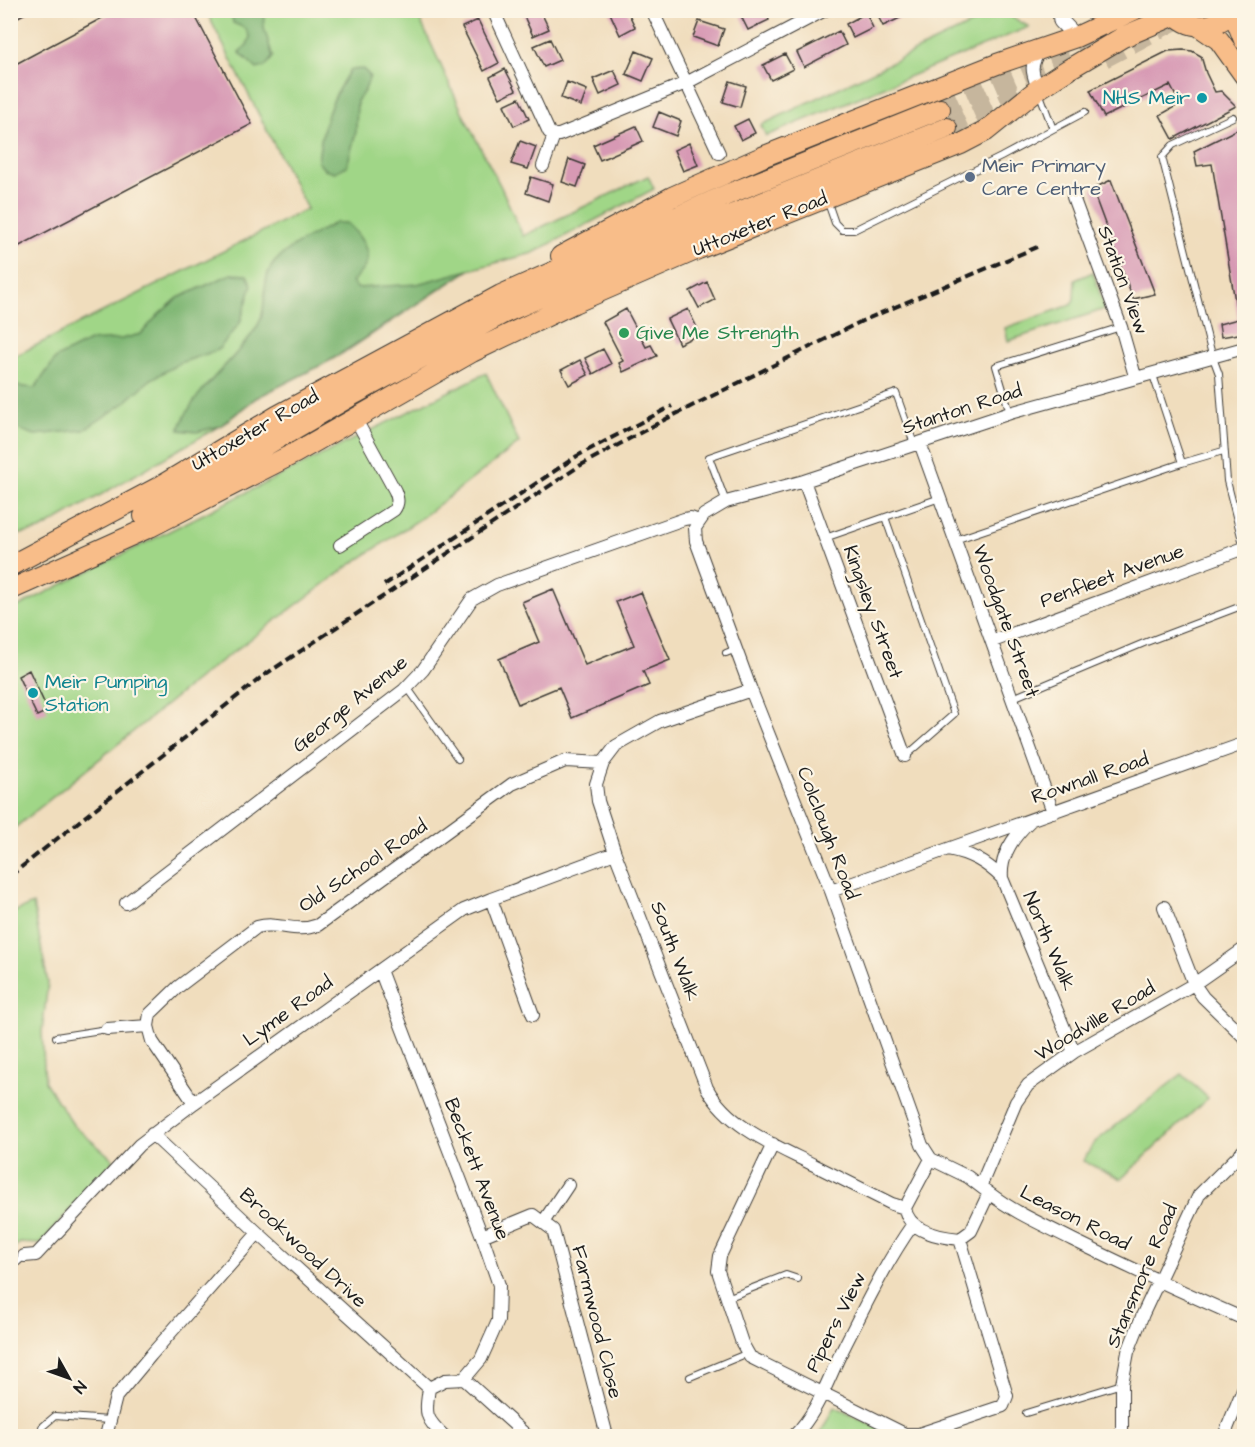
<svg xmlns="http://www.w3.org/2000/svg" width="1255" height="1447" font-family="'Architects Daughter',sans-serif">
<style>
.green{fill:#a0d687;stroke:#5e7952;stroke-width:1.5}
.forest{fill:#80b774;stroke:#4e6a48;stroke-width:1.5}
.building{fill:#d799b4}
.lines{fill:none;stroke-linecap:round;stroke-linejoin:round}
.trunk-tunnel{stroke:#c6b69d;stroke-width:20;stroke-dasharray:20 10;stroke-linecap:butt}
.service-casing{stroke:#3c3934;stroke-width:8}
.minor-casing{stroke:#3c3934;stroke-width:14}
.tertiary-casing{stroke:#3c3934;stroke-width:17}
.trunk-casing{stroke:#3c3934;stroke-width:22}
.service{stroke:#fff;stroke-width:6}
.minor{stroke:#fff;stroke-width:12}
.tertiary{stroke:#fff;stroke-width:15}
.trunk{stroke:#f8bd89;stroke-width:20}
.rail{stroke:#1c1c1c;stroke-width:4;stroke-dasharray:9 4.5;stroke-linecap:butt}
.culture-dot{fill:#0f9aa8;stroke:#fcf5e5;stroke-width:2}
.service-dot{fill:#5c6f8a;stroke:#fcf5e5;stroke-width:2}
.leisure-dot{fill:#2e9e5b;stroke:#fcf5e5;stroke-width:2}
.labels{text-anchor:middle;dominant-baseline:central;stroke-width:4.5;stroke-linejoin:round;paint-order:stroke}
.culture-label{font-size:20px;fill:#0d838f;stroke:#fcf5e5;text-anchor:end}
.service-label{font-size:20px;fill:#4e5e75;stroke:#fcf5e5;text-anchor:start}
.street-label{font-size:20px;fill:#1c1c1c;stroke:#fcf5e5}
.leisure-label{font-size:20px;fill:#27864d;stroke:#fcf5e5;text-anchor:start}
</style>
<rect width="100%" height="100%" fill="#fcf5e5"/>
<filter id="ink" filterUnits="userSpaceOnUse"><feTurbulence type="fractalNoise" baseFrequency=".0167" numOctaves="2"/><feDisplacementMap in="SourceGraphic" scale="12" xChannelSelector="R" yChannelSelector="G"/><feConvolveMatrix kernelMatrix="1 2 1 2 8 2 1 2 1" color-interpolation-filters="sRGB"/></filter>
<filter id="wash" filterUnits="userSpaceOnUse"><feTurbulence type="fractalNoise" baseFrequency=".008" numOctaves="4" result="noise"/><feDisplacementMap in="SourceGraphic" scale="24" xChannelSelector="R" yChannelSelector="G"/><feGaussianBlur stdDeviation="1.35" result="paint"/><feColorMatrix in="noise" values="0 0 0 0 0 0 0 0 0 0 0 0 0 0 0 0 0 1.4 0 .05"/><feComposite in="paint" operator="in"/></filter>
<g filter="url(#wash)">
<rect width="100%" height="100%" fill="#f0ddbd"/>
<path class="green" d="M206,11h210l48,105 37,71 22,49 125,-60 6,13 -121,64 -64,17 -119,79 -19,11 -75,38 -31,25 -185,107 -29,6v-178l296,-149z
M982,11h20l27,16 -263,109 -5,-11 217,-104z
M1093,272l12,37 -97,32 -3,-13 66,-23 3,-6 1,-19z
M486,373l33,70 -99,76 -70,46 -141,105 -198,161v-221z
M33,904l15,79 -6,49 3,50 29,44 40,34 -74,84 -20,-1 -9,7v-337z
M1182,1074l26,24 -87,81 -38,-18 12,-19z
M834,1407l63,29h-78z"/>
<path class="forest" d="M236,11h28v17l9,29 -7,9 -9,3 -18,-17 8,-7 3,-8 -5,-9 -12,-5 -1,-7z
M363,69l7,7 -5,14 -8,11 -1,31 -9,34 -12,6 -11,-3 -6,-7c3,-34 13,-64 32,-92z
M335,223h12c11,10 26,29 18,43 -3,6 -9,11 -13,16l5,6 60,-4 52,-14 -138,90 -75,38 -36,28 -23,6 -18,-2c14,-42 57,-68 79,-105 10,-17 3,-42 13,-58 11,-18 46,-34 64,-44z
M231,274l16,1 5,10 -12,38 -22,27 -38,13 -30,17 -27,24 -39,26 -49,5 -24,-8v-38l6,-3 18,2 21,-30 33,-17 32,-2 20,-5 17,-19 20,-17z"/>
<g id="blocks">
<path class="building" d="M10,10h22l-22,11z
M117,10h75l60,114 -242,127v-184z
M531,10h9l9,19 -16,7 -10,-22z
M615,10h12l8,17 -15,8 -10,-22z
M751,10h13l5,10 -21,10 -7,-14z
M875,10h42l-34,16z
M866,13l7,15 -20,10 -7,-14z
M478,20l21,43 -15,8 -22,-44z
M699,21l25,8 -6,17 -25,-9z
M839,31l7,14 -42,22 -7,-15z
M550,39l10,21 -16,7 -10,-21z
M1183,50l9,1 9,5 5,17 9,19 6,-1 15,15 -63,33 -13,-24 20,-11 -10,-19 -66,32 -14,-27 78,-39z
M636,51l17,7 -10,23 -17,-7z
M785,54l8,15 -22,11 -8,-15z
M505,69l11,21 -16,8 -10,-21z
M614,70l7,15 -21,10 -7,-16z
M730,81l16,5 -6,21 -17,-5z
M567,82l20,8 -6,16 -20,-8z
M519,98l10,21 -15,7 -10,-21z
M659,112l22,9 -5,15 -23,-9z
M748,119l7,14 -14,7 -7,-14z
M636,126l7,15 -43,19 -7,-15z
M1244,126v207l-23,4 -2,-13 19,-5 -26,-155 -15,2 -3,-15z
M520,141l16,6 -8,22 -17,-5z
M689,143l9,22 -15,6 -9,-21z
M569,159l16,6 -8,22 -15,-5z
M531,177l22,7 -5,17 -22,-8z
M1111,180l44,114 -22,5 -41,-110z
M707,282l8,18 -16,8 -9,-17z
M626,309l20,38 5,-2 6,11 -34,16 -4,-9 4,-2 -20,-39z
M688,309l12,25 -21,10 -12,-25z
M603,349l8,15 -18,10 -8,-16z
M580,360l8,15 -19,10 -8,-15z
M553,589l32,76 49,-20 -18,-43 25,-10 29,68 -27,11 6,14 -77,33 -13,-31 -41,17 -19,-45 40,-17 -17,-40z
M29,670l19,41 -11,5 -19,-40z"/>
</g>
</g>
<g filter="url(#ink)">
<use href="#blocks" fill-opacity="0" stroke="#3c3934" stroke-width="1.5"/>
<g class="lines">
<path class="trunk-tunnel" d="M1104,58l90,-48
M940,109l140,-61 71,-38
M947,128l84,-37"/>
<defs>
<path id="service" d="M1233,117l-60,28 -11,12 50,198 7,19 8,107 17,67
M1053,129l32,-17
M827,200l8,23 7,7h12l147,-73 52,-28 -14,-37
M1152,372l30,91
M1010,413l-14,-47 125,-39
M726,502l-17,-45 187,-64 18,51
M885,517l69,197 -48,42
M825,538l115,-40
M955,540l227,-77 41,-12
M726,653l10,-4
M407,687l51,72
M1013,698l131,-55 100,-38
M56,1037l51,-8
M10,1269l14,-13
M727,1298l59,-23 12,4
M690,1377l58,-24
M1026,1413l96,-29
M40,1436l2,-9 13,-11 54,4"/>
<path id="minor" d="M493,10l56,122 5,3h5l127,-52 139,-73
M652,10l67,143
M1038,89c-6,-18 -9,-22 2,-39
M543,166l11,-31
M1073,197l48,130 14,49
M920,443l133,369
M804,481l101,275
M340,545l54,-35c5,-7 4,-11 1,-19l-40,-73
M993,641l251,-93
M751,690l-91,31 -44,25 -13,17 -7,21 2,17 17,52 92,235c21,39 69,58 107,77 26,13 52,26 78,39l13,4
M1030,821c-16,15 -30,35 -28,57l72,174
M948,849l292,-104 4,1
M831,891l117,-42c22,4 38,13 54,29
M491,899l42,116
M126,903l278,-213 19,-20 49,-71 25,-14 187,-66 7,-1 8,3
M1164,907l30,77 9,13 41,40
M380,970l102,266 17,49 -1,36 -17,38 -17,20
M107,1029l41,-3
M194,1103l-42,-62 -4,-15 2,-12 28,-27 79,-60c22,-6 37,7 61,-2l194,-141 53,-23 38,2
M152,1134l106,99 171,155
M773,1144l-53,112 -2,15 24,72 8,14 155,77h14l84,-28 4,-10 -47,-157
M931,1159l-9,-14 -91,-254 -80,-201 -55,-149 -1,-13 9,-13 22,-13 78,-21 206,-68 234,-65
M931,1159l37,18 21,16 -18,38 -11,8c-20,-2 -52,-7 -55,-31z
M981,1185l35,-83 12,-17 46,-33 120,-68 50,-35
M989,1193c26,20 55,32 84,47 57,28 114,54 171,79
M544,1221l24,-36
M482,1236l51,-21 20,15 54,206
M24,1256l12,-1 103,-110 55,-42 270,-193 27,-11 124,-46
M429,1388l16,-8 19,-1 63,57
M429,1388c-4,27 -4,30 15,48
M106,1436l10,-39 35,-42 107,-122
M794,1436c22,-22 32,-51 45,-79 23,-45 45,-92 74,-133
M1122,1436v-52l6,-32 15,-38 56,-119 45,-45
M1224,1436l20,-49"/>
<path id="tertiary" d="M1060,10l1,11 15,16"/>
<path id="trunk" d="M1171,10c18,22 45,20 63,0
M1233,12l11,28
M1200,27l19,13 25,35
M561,256l111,-59 90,-40 235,-93 79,-27 58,-27
M144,516l205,-119 155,-84 170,-75 273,-110
M10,566l149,-79 118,-71 224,-121 230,-102 209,-84
M10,590l140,-63 145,-74 177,-101 102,-49 124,-54 263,-105 25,-13 52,-42 31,-20 54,-32 52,-22"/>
</defs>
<use href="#service" class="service-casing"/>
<use href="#minor" class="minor-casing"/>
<use href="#tertiary" class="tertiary-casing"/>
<use href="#trunk" class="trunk-casing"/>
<use href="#service" class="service"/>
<use href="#minor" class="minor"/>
<use href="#tertiary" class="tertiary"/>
<use href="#trunk" class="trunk"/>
<path class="rail" d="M384,585l193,-129 95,-50
M10,876l253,-200 318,-211 81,-44 200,-100 175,-74"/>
</g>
</g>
<g class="culture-dot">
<circle cx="1202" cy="98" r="6"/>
<circle cx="33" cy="693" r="6"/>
</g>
<circle class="service-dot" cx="970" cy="177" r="6"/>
<circle class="leisure-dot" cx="624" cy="333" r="6"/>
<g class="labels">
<g class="culture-label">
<text x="1190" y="98">NHS Meir</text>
<text x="45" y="682" text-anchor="start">Meir Pumping<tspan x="45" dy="23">Station</tspan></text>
</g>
<g class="service-label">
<text x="982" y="166">Meir Primary<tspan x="982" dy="23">Care Centre</tspan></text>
</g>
<g class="street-label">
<text transform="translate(760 224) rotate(-22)">Uttoxeter Road</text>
<text transform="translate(1123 280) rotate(70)">Station View</text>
<text transform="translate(962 409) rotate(-18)">Stanton Road</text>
<text transform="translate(255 430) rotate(-30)">Uttoxeter Road</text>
<text transform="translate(1112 576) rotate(-20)">Penfleet Avenue</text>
<text transform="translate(873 612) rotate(70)">Kingsley Street</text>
<text transform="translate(1006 621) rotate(70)">Woodgate Street</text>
<text transform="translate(350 704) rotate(-39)">George Avenue</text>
<text transform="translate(1090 778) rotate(-19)">Rownall Road</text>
<text transform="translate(828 833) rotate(69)">Colclough Road</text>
<text transform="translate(363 866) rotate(-34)">Old School Road</text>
<text transform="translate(1049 941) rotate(67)">North Walk</text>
<text transform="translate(675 951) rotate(69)">South Walk</text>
<text transform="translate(288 1011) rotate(-36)">Lyme Road</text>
<text transform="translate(1095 1021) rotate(-31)">Woodville Road</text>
<text transform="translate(477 1169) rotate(69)">Beckett Avenue</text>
<text transform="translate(1075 1218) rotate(27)">Leason Road</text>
<text transform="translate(303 1248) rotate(43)">Brookwood Drive</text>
<text transform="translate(1142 1276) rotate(-67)">Stansmore Road</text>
<text transform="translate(597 1322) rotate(76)">Farmwood Close</text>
<text transform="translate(836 1322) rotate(-63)">Pipers View</text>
</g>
<g class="leisure-label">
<text x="636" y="333">Give Me Strength</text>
</g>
</g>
<rect width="1255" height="1447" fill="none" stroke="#fcf5e5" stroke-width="36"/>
<g transform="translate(69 1378) rotate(130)" stroke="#fcf5e5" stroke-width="4.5" paint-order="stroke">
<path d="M0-4.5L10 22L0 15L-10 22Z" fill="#1c1c1c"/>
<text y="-9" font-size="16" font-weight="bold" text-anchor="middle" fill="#1c1c1c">N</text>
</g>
</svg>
